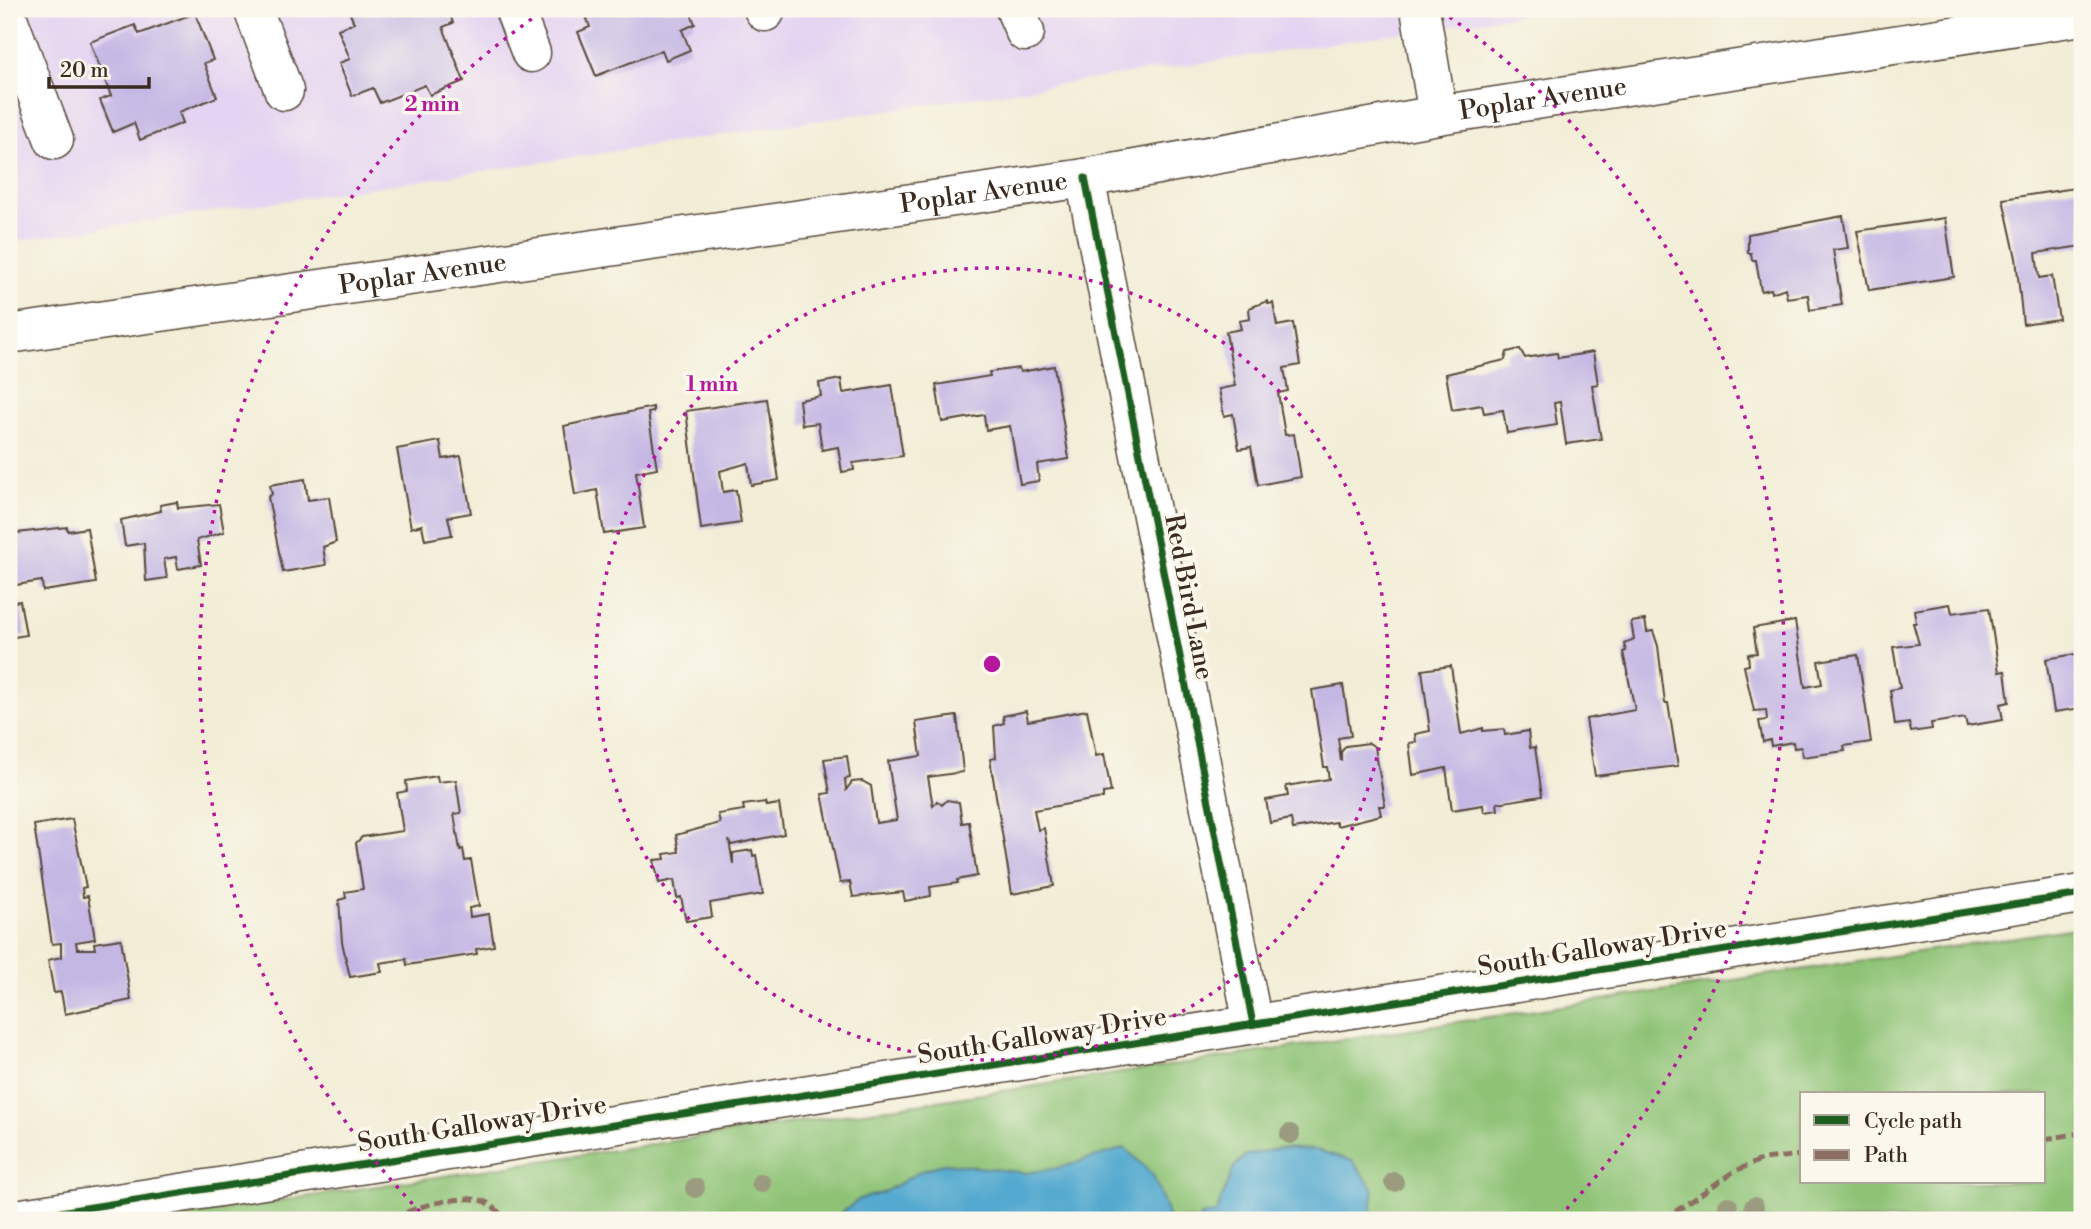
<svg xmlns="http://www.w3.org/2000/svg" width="2091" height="1229" font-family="'Libre Bodoni',serif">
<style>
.built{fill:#e4d3f2}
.green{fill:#8ec376;stroke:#64764a;stroke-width:2;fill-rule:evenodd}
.water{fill:#53a9cf;stroke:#476a76;stroke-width:2}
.building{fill:#c5b7e4}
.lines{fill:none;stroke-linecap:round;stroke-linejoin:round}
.minor-casing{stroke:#56473a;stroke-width:41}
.major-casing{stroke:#56473a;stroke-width:41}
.minor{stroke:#fff;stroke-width:38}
.major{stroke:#fff;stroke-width:38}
.quiet{stroke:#8d6e63;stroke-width:5;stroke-dasharray:10 5;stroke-linecap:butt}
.cycleway-casing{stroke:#fbf7ec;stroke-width:11}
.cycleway{stroke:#1b5e20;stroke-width:7}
.tree{fill:#9b9b7f}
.ring{fill:none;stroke:#b5179e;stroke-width:3.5;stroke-dasharray:3.5 7}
.labels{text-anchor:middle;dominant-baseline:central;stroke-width:7;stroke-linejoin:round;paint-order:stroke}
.street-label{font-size:26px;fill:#3b2a1e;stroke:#fbf7ec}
.centre{fill:#b5179e;stroke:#fbf7ec;stroke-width:3.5}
.ring-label{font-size:21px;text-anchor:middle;font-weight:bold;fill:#b5179e;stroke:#fbf7ec;stroke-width:7;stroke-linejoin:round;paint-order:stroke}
</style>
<rect width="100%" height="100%" fill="#fbf7ec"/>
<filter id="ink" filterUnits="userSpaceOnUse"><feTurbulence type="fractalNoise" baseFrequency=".0143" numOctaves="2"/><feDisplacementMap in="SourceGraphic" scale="14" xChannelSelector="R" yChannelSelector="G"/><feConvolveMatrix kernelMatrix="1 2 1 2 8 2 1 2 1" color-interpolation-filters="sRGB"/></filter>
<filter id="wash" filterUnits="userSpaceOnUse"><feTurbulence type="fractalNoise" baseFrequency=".00686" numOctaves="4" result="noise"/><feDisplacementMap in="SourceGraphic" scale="28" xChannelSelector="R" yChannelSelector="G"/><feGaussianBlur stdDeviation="1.57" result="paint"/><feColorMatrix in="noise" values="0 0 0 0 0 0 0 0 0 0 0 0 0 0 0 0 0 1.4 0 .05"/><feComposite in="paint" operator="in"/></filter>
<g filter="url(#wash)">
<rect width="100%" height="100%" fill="#f2edd6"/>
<path class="built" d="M9,9h1551l-1551,233z"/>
<path class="green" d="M2082,927v293h-1929zM1802,1094h242v88h-242z"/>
<path class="water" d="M1125,1148l28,27 17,45h-338l28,-21 22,-6 41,-23 23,-7 80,10 36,-6z
M1281,1148l36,2 36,11 21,29 -4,30h-170v-4l16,-3 18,-46 12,-12z"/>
<g id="blocks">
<path class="building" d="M348,9h100l5,14 -10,4 21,54 -34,14 -5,-10 -45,18 -7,-15 -21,8 -13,-33 11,-4 -12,-30 16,-6z
M583,9h106l6,15 -13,6 8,20 -24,10 -4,-10 -66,26 -18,-44 12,-5z
M1111,9h20l-17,7z
M195,13l18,47 -9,3 13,34 -38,15 4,11 -43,17 -6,-17 -21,9 -13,-32 11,-4 -21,-54 45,-17 4,9z
M2082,187v59l-46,7 3,25 13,-2 7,43 -36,5 -7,-66 -13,-59z
M1843,216l5,32 -15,2 9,55 -32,5 -2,-15 -21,3 -2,-10 -13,5 -1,-4 -10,2 -5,-31h-4l-1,-7h-3v-19z
M1945,218l9,59 -85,13 -12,-59z
M1268,301v3l5,-1 4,23 16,-3 7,42 -16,3 4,23 -10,2 7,42 9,-1 7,43 -43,8 -7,-38 -12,2 -6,-35 -9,2 -5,-27 16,-3 -9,-54 15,-3 -2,-8 11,-2 -1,-11z
M1520,349l5,9 32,-5 1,5 35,-6 5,32 -6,1 9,54 -35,5 -6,-42 -6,1 3,22 -50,8 -4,-23 -19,3 -2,-8 -30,5 -6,-36 59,-14 2,-8z
M1054,366l15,93 -32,5 2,17 -19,3 -10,-58 -24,4 -2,-15 -42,7 -6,-37 54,-9 -1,-4 30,-4 1,4z
M841,379l2,14 49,-8 11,71 -50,7 1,7 -12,2 -4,-25 -16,3 -4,-27 -16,2 -3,-25 22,-4 -2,-13z
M767,399l12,81 -28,5 -3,-22 -28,8 3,21 13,-2 5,33 -40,6 -15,-118z
M653,407v5l-5,1 9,55 -21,4 8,56 -40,6 -7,-44 -22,5 -11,-69z
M440,441l3,18 18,-3 10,57 -23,4 4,18 -27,5 -3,-15 -11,3 -14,-79z
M305,479l3,21 21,-3 7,45 -13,5 3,18 -43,7 -15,-75 4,-3 -2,-9z
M177,502l1,6 41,-4 5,28 -27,8 4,25 -23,4 -2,-12 -12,2 3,19 -21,3 -2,-38 -19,3 -4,-26 40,-9 -1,-6z
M67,527l1,4 19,-3 9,55 -53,8 -1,-10 -33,5v-52z
M20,601l6,34 -17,3v-35z
M1950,604l2,9 37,-5 10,64 6,-1 4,31 -9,2 3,16 -36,6 -2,-8 -34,5 1,6 -21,3 -2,-9 -14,2 -5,-35 10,-2 -7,-41 26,-3 -6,-21h3l-2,-13z
M1645,620l2,12 6,-1 5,15 7,57h3l10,63 -83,10 -9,-57 49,-9 -12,-58 3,-1 -2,-7 10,-5 -3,-17z
M1795,621l10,66 17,-3 -4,-23 40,-6 13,87 -27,4 1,5 -42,6 -2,-10 -7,1 -1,-6 -22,4 -1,-6 -7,2 -4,-21 8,-1 -1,-10 -12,1 -10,-45 5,-1 -1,-11 9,-1 -4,-25z
M2082,653v55l-28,4 -8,-53z
M1451,666l10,68 22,-6v3l21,-2 1,6 23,-4 2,17 5,-1 7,49 -45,7 1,7 -14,2 -1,-7 -31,5 -6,-42 -33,7 -4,-32 7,-1 -1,-8 15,-3 -8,-61z
M1343,685l8,51 -13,2 3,23v-9l5,-6 23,-3 6,4 10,59h-6l2,9 -44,11 -1,-4 -43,7 -2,-10 -21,4 -4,-23 22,-4 -2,-10 43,-7 -2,-12h-3l-12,-77z
M1087,710l9,46 8,-2 7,38 -8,1v5l-69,12 4,20 6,-2 10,58 -42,8 -22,-135 6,-1 -2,-32 10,-3 -1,-7 23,-5 2,10z
M957,716l6,56 -35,5 5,29 4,-5 5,4 5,-5 12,2 3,21 7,-1 8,54 -20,4 1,3 -28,4 1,9 -26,5 -2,-9 -50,5 -3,-15 -10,1 -18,-89 8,-1 -6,-34 23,-3 3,22 -5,1 1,11 6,-8 10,-1 9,5 5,37 21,-3 -9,-59 33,-5 -5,-34z
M437,776l1,6 18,-2 5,33 -7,1 6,36 3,-1 2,12 6,-1 8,46 -10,2 1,9 19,-3 5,32 -18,3 1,5 -70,11 -1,-6 -26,4 2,9 -32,5 -8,-35 -3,-42 7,-2 -1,-6 18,-3 -7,-46 6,-6 41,-6 -6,-38 10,-2 -1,-10z
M765,802l1,4 13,-2 5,30 -53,11 -2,-5 4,24v-11l19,-3 1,6 3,-1 7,39 -53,9 2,14 -26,4 -5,-24 -4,1 -3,-18 -15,3 -5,-23 11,-1 -1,-5 15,-2 -3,-17 44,-12 -2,-9 26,-4 -1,-5z
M72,819l14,68 -4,1 1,9 5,-1 7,43 -19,3 1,7h18l-1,-6 27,-4 10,61 -66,14 -4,-22 -7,1 -6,-33 13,-3v-14l-9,1 -18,-119z"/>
</g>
</g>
<g filter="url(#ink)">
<use href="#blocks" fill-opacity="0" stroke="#56473a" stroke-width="2"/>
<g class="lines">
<defs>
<path id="minor" d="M253,9l31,82
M514,9l17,44
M763,9l2,3
M1015,9l10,23
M1420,9l18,106
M9,21l45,119
M1085,178l168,846
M9,1220l2073,-326"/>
<g id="major">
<path id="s1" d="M9,334l1076,-156 353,-63 644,-99"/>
</g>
</defs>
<use href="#minor" class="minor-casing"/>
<use href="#major" class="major-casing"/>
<use href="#minor" class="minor"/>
<use href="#major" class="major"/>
<path class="quiet" d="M2044,1139l38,-6
M394,1220c13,-13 67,-25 86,-20 11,3 18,11 26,20
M1663,1220l70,-48 30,-13 39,-4"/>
<defs>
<path id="cycleway" d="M1085,178l168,846
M9,1220l2073,-326"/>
</defs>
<use href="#cycleway" class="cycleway-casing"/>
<use href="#cycleway" class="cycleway"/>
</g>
<g class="tree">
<circle cx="1290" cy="1134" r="10"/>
<circle cx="1394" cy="1182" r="10"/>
<circle cx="761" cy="1183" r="10"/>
<circle cx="695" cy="1188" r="10"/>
<circle cx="1728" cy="1206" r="10"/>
<circle cx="1754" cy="1207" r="10"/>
</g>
</g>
<g class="ring">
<circle cx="992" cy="664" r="396"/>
<path d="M427 1219A792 792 0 0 1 543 11M1441 11A792 792 0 0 1 1557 1219"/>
</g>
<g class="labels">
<g class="street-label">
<text stroke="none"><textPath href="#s1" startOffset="1552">Poplar Avenue</textPath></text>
<text stroke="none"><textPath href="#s1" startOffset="985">Poplar Avenue</textPath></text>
<text stroke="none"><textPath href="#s1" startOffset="418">Poplar Avenue</textPath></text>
<text transform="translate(1189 597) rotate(79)">Red Bird Lane</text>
<text transform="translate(1602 948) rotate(-9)">South Galloway Drive</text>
<text transform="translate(1042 1036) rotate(-9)">South Galloway Drive</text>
<text transform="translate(482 1124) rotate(-9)">South Galloway Drive</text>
</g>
</g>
<circle cx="992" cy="664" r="10" class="centre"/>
<g class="ring-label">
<text x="432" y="111">2 min</text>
<text x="712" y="391">1 min</text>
</g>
<rect width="2091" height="1229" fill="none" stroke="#fbf7ec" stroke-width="35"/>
<rect x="1800" y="1092" width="245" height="91" fill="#fbf7ec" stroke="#aea59a" stroke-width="2"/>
<rect x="1814" y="1115" width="35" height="10" fill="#1b5e20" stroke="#aea59a" stroke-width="2"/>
<text x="1864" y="1128" font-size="21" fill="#3b2a1e">Cycle path</text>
<rect x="1814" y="1150" width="35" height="10" fill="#8d6e63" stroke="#aea59a" stroke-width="2"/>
<text x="1864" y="1162" font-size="21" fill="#3b2a1e">Path</text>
<path d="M49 77v10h100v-10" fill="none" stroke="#3b2a1e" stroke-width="3.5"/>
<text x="60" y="77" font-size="21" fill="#3b2a1e" stroke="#fbf7ec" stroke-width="5" paint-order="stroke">20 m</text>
</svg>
